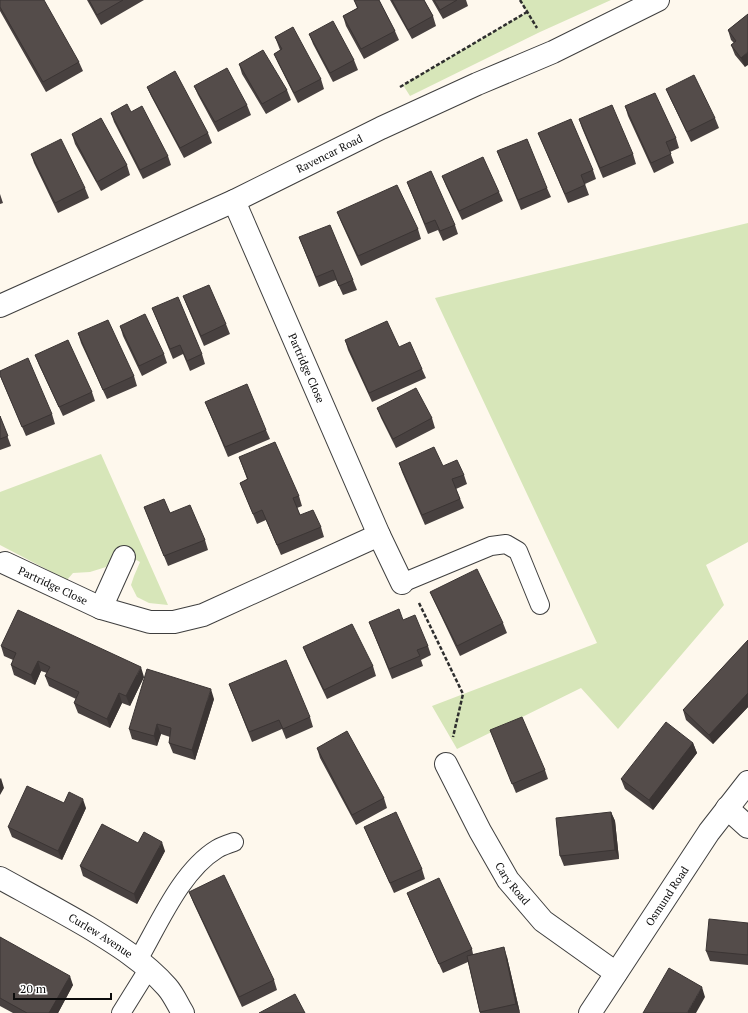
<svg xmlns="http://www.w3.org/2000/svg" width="748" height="1013" font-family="'PT Serif',serif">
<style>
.green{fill:#d7e6b9}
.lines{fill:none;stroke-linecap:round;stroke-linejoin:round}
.lane-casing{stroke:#3f3f3f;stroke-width:20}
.street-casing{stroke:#3f3f3f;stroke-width:24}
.path{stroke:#2e2e2e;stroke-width:2.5;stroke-dasharray:4 2;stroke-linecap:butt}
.lane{stroke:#fff;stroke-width:18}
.street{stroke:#fff;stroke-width:22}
.wall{fill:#484140}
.shaded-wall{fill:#3b3534}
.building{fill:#544c4a;stroke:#3b3534}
.labels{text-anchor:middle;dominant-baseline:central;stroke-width:4;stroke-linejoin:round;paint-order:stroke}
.street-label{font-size:11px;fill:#0c0c0c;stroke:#fff}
</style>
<rect width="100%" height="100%" fill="#fef8ed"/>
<path class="green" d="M520,0h91l-71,32 -130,64 -7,-11 124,-73z
M748,223v319l-42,23 18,40 -106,124 -37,-41 -124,61 -25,-43 165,-63 -162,-345z
M101,454l67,151 -19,-2 -12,-6 -6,-12 3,-9 6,-14 -23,-13 -11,18 -16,5 -17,1 -6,7 -67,-35v-53z"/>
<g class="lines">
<defs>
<path id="lane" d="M402,583l89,-37 15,-2 12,7 22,54
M138,960c21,-36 43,-89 79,-111 5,-3 11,-5 17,-7
M121,1013l28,-45"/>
<g id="street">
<path id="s1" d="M234,201l145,334 23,48"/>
<path id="s2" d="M0,306l234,-105 147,-73 96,-44 76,-32 105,-52"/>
<path id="s3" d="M5,563l96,45 49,14h24l29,-7 176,-80"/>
<path d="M101,608l23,-51"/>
<path id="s4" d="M446,764l34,67 28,49 35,41 73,52"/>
<path d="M727,808l21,19"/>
<path id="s5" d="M0,878c29,16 59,32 88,49 28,17 57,35 79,60 7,8 11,18 16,26"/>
<path id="s6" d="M590,1013l119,-181 39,-50"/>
</g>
</defs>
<use href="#lane" class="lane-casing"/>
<use href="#street" class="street-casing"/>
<path class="path" d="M520,0l17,28
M400,87l127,-75
M419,603l44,91 -10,43"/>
<use href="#lane" class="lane"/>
<use href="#street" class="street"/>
</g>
<path class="wall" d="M0,0l79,62 4,9 -37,21 -46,-81z
M87,0h57l-43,25z
M354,0h25l16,31 4,9 -35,19 -18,-33 -3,-10 14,-8z
M390,0h34l9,16 3,10 -24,13z
M432,0h34l2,6 -25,13z
M748,14l-3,53 -10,-12 -4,-10 3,-2 -3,-3 -3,-10z
M309,34l45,26 4,10 -25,12 -20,-38z
M275,37l46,42 3,10 -26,14 -20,-40 -4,-9 6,-4z
M239,64l48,26 4,10 -25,14 -24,-40z
M194,86l53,19 4,10 -33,17 -20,-37z
M147,87l61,46 4,10 -28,15 -33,-62z
M666,89l49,29 4,10 -28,14 -21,-44z
M625,106l51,32 3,10 -9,4 4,11 -20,10 -26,-57z
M131,112l37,44 3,9 -28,14 -29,-57 -3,-9z
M579,119l54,35 3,10 -33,14 -21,-50z
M538,133l55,37 3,9 -11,5 4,11 -21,8 -26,-61z
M72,134l55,31 3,10 -29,16 -26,-47z
M497,151l50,37 4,9 -30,13z
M31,154l54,34 4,10 -31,15 -24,-50z
M442,176l57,16 4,9 -41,19 -16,-34z
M407,182l48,43 3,9 -15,7 -5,-11 -10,4z
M0,194l3,9 -3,1z
M337,212l81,17 3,10 -60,27 -20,-44z
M299,237l54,43 4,10 -14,5 -7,-15 -17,7z
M183,296l43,28 4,10 -26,12 -17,-40z
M152,308l50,46 3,10 -15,7 -7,-17 -10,5z
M120,326l44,28 3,9 -25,13 -19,-40z
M78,333l56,43 3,10 -30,13 -26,-56z
M345,340l54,7 23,22 4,9 -54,24 -24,-52z
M35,355l57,37 3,9 -32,15 -24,-51z
M0,376l52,38 3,10 -29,12z
M205,402l61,28 4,9 -42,18z
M377,408l55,10 3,10 -39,20 -15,-30z
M0,416l11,30 -11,4z
M239,457l60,39 3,10 -5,2 3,7 21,12 3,10 -43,18 -15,-35 -9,4 -17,-41 7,-4z
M399,463l44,3 21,9 3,9 -11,5 8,19 -39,17 -23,-53z
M144,507l26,6 35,27 3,10 -40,16z
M430,592l73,31 4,10 -47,23 -26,-55z
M403,620l25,26 3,9 -10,5 2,6 -31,13 -23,-57z
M748,640v67l-35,37 -27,-24 -3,-10z
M1,646l143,31 -14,29 -8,-3 -12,25 -32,-15 -4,-10 2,-4 -27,-13 -4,-10 2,-3 -6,-2 -6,14 -21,-10 -3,-10 2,-5 -9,-4z
M303,647l70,19 3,10 -49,23 -20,-42z
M229,684l81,33 3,10 -27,12 -4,-10 -30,13z
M214,699l-19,61 -22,-7 -4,-10 1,-6 -9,-3 -4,12 -25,-7 -3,-10z
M490,730l55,40 3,9 -32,14z
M693,743l4,10 -44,57 -28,-21 -4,-10z
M317,748l67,50 3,10 -31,17 -36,-67z
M86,808l-24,52 -50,-23 -4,-10z
M611,812l4,9 4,38 -55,7 -4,-10z
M364,827l58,42 3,10 -31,14 -26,-57z
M138,843l27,8 -28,53 -54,-28 -3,-10z
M189,892l85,88 3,10 -35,17 -49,-105z
M407,893l65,56 1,5 34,3 13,56h-40l-12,-51 -25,11 -32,-70z
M748,923v42l-38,-4 -4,-10z
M0,937l73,48 -15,28h-45l-13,-7z"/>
<path class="shaded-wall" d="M748,52v13l-3,2 -4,-9z
M38,661l3,10 -6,14 -4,-10z
M141,667l3,10 -14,29 -4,-10z
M211,689l3,10 -19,61 -3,-10z
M119,693l3,10 -12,25 -3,-9z
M748,693v14l-35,37 -4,-9z
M157,724l4,10 -4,12 -3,-10z
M693,743l4,10 -44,57 -4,-10z
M1,778l3,10 -4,7v-16z
M83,799l3,9 -24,52 -4,-9z
M611,812l4,9 4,38 -4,-9z
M162,842l3,9 -28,53 -3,-10z
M504,947l3,10 13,56 -4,-9z
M70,976l3,9 -15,28h-9z
M702,987l3,10 -9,16h-9z"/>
<path class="building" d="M0,0h44l35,62 -36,20 -43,-75z
M89,0h34l-26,15z
M354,0h25l16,31 -34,18 -18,-33 15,-8z
M392,0h32l9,16 -25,14z
M434,0h23l-17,10z
M748,14v38l-7,6 -10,-13 5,-4 -8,-11z
M333,21l21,39 -24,13 -21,-39z
M293,27l28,52 -27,14 -20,-39 8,-5 -7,-12z
M263,50l24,40 -25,14 -23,-40z
M227,68l20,37 -32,17 -21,-36z
M175,71l33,62 -28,15 -33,-61z
M694,75l21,43 -28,14 -21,-43z
M655,93l21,45 -10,4 5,12 -20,9 -26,-57z
M127,104l4,8 11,-6 26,50 -28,14 -29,-57z
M612,105l21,49 -33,14 -21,-49z
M101,118l26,47 -30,17 -25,-48z
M571,119l22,51 -12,5 4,10 -20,9 -27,-61z
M61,139l24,49 -30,15 -24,-49z
M527,139l20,49 -29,12 -21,-49z
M483,157l16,35 -40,19 -17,-35z
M431,171l24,54 -15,6 -5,-11 -10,4 -18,-42z
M397,185l21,44 -60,27 -21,-44z
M330,225l23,55 -14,6 -6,-16 -17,7 -17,-40z
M209,285l17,39 -25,12 -18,-40z
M178,297l24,57 -15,7 -7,-16 -10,4 -18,-41z
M145,314l19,40 -25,12 -19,-40z
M108,320l26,56 -31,14 -25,-57z
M387,321l12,26 11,-5 12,27 -53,24 -24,-53z
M68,340l24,52 -33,15 -24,-52z
M28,358l24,56 -30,13 -22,-52v-4z
M247,384l19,46 -41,17 -20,-45z
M416,388l16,30 -39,21 -16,-31z
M0,416l8,20 -8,3z
M275,442l24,54 -6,2 7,17 13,-5 8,17 -44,18 -15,-35 -9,4 -13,-31 8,-4 -9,-22z
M434,447l9,19 14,-6 7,15 -12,4 8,20 -38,16 -23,-52z
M164,499l6,14 20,-8 15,35 -41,16 -20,-49z
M477,569l26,54 -46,23 -27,-54z
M399,609l4,11 12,-5 13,31 -11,4 3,6 -31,13 -20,-47z
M18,610l123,57 -15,29 -7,-3 -12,26 -33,-16 5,-11 -34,-16 5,-9 -12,-6 -7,14 -20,-10 5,-12 -15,-7z
M352,624l21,42 -49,24 -21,-43z
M748,640v53l-39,42 -26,-25z
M286,660l24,57 -27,12 -4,-9 -30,12 -20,-48z
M147,669l64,20 -19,61 -23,-7 2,-15 -14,-4 -3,12 -25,-7z
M522,717l23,53 -33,14 -22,-54z
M666,722l27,21 -44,57 -28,-21z
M347,731l37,67 -32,17 -35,-67z
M27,786l37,17 5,-11 14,7 -25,52 -50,-24z
M396,812l26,57 -32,14 -26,-56z
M611,812l4,38 -55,6 -4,-38z
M102,824l36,19 6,-11 18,10 -28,52 -54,-28z
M224,875l50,105 -35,17 -50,-105z
M439,878l33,71 -33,15 -32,-71z
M709,919l39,4v32l-42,-4z
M0,937l70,39 -21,37h-22l-27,-15z
M504,947l12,57 -36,8 -13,-56z
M669,968l33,19 -15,26h-44z
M295,994l10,19h-46z"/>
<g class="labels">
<g class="street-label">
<text stroke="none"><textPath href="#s2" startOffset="363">Ravencar Road</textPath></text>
<text stroke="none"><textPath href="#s1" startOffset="182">Partridge Close</textPath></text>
<text stroke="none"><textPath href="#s3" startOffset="53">Partridge Close</textPath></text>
<text stroke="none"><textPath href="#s4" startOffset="137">Cary Road</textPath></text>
<text stroke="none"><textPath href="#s6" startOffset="140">Osmund Road</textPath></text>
<text stroke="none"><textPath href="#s5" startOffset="116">Curlew Avenue</textPath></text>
</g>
</g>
<path d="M14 993v6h97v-6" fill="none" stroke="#0c0c0c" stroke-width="2"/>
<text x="20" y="993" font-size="12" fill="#0c0c0c" stroke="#ffffff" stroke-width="3" paint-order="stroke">20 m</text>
</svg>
